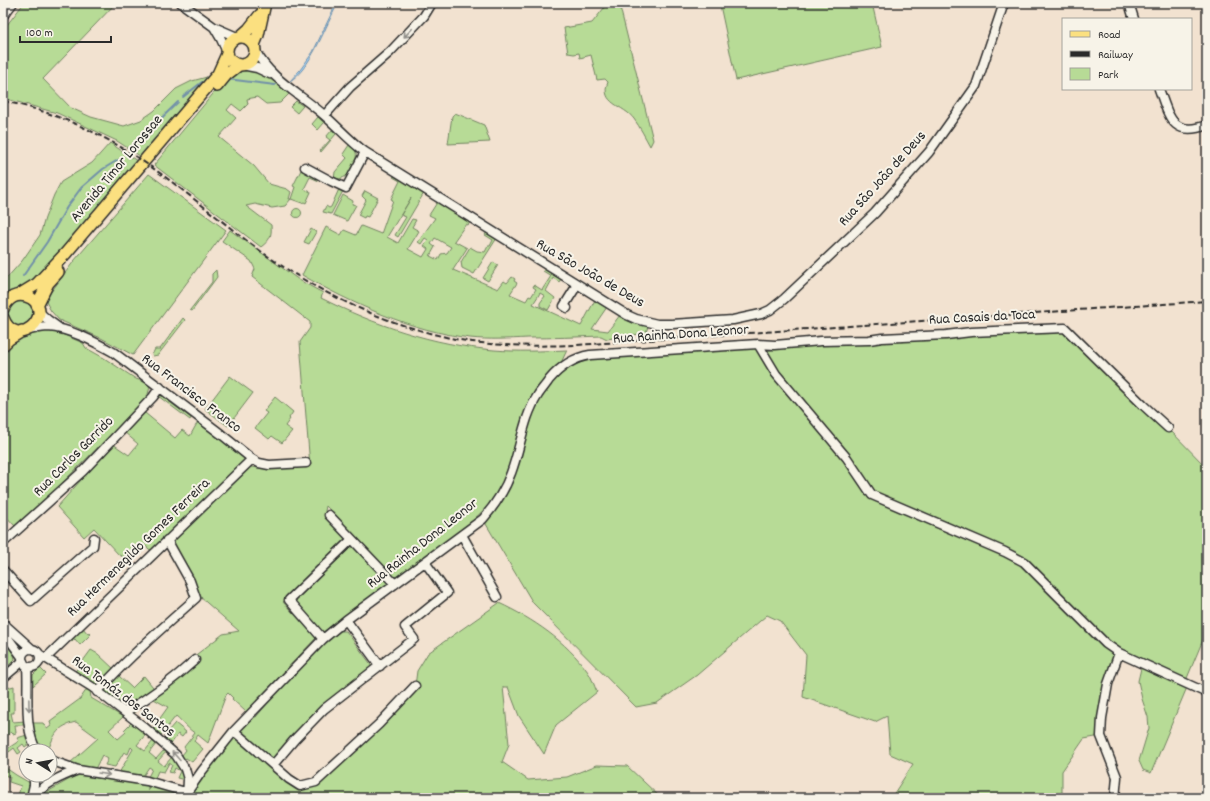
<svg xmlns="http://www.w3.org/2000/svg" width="1210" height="801" font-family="Dekko,sans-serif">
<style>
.green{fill:#b7db96;stroke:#718360;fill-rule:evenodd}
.water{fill:#9fd4fd;stroke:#7190a9}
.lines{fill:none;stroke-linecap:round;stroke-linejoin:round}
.stream{stroke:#7190a9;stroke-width:2}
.minor-casing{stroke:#2b2b2b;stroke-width:11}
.major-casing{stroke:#2b2b2b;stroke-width:14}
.minor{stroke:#f7f3e8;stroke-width:8}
.major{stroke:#fbe080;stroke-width:11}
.rail{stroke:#2b2b2b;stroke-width:2;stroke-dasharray:6 3;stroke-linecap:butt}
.oneway{stroke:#918f8a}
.labels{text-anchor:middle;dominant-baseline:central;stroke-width:4;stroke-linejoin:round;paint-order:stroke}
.street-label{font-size:15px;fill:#2b2b2b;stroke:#f7f3e8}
</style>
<rect width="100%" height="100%" fill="#f2e2d0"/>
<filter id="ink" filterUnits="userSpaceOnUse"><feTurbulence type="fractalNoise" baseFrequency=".025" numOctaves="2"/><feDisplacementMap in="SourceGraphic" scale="8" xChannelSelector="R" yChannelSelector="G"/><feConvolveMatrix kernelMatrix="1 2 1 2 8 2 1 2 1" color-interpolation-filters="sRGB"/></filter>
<g filter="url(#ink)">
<path class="green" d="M24,3h92l-73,76 28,29 20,9 33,9 17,-6 13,-9 22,-22 16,-8 15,-4 4,1 -68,80 -26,-17 -60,-28 -54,-15v-68z
M603,3h16l34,137 -3,6c-5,-9 -10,-19 -16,-27 -10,-14 -35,-15 -26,-37l-3,-3 -8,1 -6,-25 -11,3 -1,-5 -5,1 -6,-1 -4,-25 28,-5 12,-15z
M730,3h142l10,44 -146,33 -16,-75z
M247,70c17,2 29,13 42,24l-9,9 -14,1 -9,-7 -10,2 1,5 -7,7 -9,-7 -5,6 9,8 -17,19 35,29 15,18 18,5 4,3 -2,7h2l4,-12 -2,-1 8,-16 21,10 -3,1 -9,-4 -6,12 7,3 -5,11 -2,-1 -2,1 -11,-4 -6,7 -13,2 -17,-4 -9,2 25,19c1,11 -1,15 -10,22l-107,-82 68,-82 15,-12z
M296,101l7,5 -6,7 -7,-6z
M455,113l29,12 6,17 -42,2 4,-28z
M318,117l6,6 -6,7 -6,-6z
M332,130l4,4 -15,18 -1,-1 10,-11 -4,-3z
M110,143l27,18 -95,115 -33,19 -6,2v-12l2,-5 17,-19 18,-26 5,-17 9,-23 7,-13 31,-19z
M349,145c3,2 6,4 7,7 2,13 -8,29 -22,27l1,-7 12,-14 -4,-4z
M149,174l77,56 -93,125 -32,-17 -42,-18 -8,-9 -6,-11 29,-39z
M394,176l30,17 -26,44 -3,-2 11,-18 -5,-2 10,-17 -24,39 11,6 14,-24 4,1 -4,7 7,4 -11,18 15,8 5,-8 -4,-3 4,-6 -3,-2 -4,6 -3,-2 17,-24 -6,-3 9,-14 33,20 -3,4 -2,-1 -12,17 13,7 -14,22 45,19 6,-8 3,2 5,-6 3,2 -1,2 3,2 -7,11 16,7 3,-5 2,1 5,-8 -3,-2 1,-2 8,5 9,-14 -8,-5 2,-3 16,11 -2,3 -6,-4 -7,13 9,7 -7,12 -8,-4v-3l5,-7 -5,-3 -7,11 48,22 14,-26 12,7 -15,22 16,2 12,-16 28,11 -2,7 -39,6 -6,-3c-24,1 -49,2 -73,2 -19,1 -39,2 -58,0 -58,-7 -118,-34 -168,-63l24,-48 15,8 3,-5 12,5 5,-9 20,8 12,-34 -2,-1 9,-18 -7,-4zM435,238l16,9 -4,6 -6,1 -3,6 -8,-4 5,-9 -4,-3z
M339,189l4,2 -12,23 -8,-2 3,-6 3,2 2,-1z
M365,191l13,7 -10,19 -3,-1 -1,2 -6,-3 8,-15 -4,-4z
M343,195l10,6 -1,3 4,1 -9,16 -14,-6z
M292.5 213a4.5 4.5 0 1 1 9 0a4.5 4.5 0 1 1-9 0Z
M311,229l5,3 -7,12 -5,-2z
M230,230l69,50 24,13 -2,5c53,27 113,47 173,52 24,2 49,1 73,0l-7,15 -16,16 -37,97 -11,18 -8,10 -16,15 -76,58 -70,-73 -1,5 22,27 -64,64 33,36 -70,74 -14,-13 1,-1 -5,-5 -2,2 -18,48 -10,-8 -4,6 9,8 -11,13 -6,-4 -2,2 -2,-5 4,-5 -2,-3 11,-14c-5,-2 -13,-12 -19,-17l-15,19 -8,-7 15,-21 -2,-1 -14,-8 -19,16 -30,-23 16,-15 13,12 12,-12 13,16 31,-31 35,-27 16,-3 -40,-35 -6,-15 -20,-41 78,-73 9,1h32l18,-2 -10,-124 10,-14v-6l-58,-45 3,-8 -4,-8 -29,-20z
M487,232l10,6 -23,36 -12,-6 -1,-6 9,-15 7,4 8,1 3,-6h2l3,-6 -8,-5z
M493,262l5,3 -10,16 -5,-3z
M216,270l1,7 -25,34 -2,-1 22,-28v-8z
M19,295l19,14 -13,22 -21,-10 -1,-12z
M183,318l2,2 -27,35 -5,1 -1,-1 3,-6h5z
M1059,328l109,100 39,40v162l-22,53 3,2 -37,88 -8,-3 -4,-9 10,-33 -1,-11 -6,-18 -4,-18 4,-17 -23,-11 -11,31 -7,52 -17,3 -22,32v22l2,5h-173l22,-34 -23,-10 -3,-38 -12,6 -72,-25 3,-42 -26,-34 -13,-6 -70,60 -40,28 -21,4 -103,-104 -50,-84 12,-14 43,-110 38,-37z
M49,330l8,2 26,11 3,5 18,10 32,21 11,4 3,4 -2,7 2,2 -98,97 -37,33 -12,-13v-163c10,-13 30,-17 46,-20z
M230,376l23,17 -25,33 -23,-17z
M159,394l32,24 -1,2 -32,-24z
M275,397l18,15 -4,6 1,1 -5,7 7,5 -10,12 -10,-7 -3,3 -14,-11 12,-15 -3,-2z
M145,413l30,25 7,-8 8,6 10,-18 52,41 -98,94 -11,-9 -17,14 -7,-3 -25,-27 -10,9 -27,-30 56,-63 16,11 9,-11 -14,-12z
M353,545l35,38 -65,49 -28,-31z
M499,603c34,16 67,38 89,69 4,6 6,13 9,20l-41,33 -12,29 -25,-38 -11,-29h-5l6,57 -7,18 26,18 39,-3 30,-12 30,1 34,32h-473l1,-6 45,-60 66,54 16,-4 99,-96 2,-15 11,-18z
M83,628l5,6 2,-1 1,1 -11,11 -5,-6 -3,3 -2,-2z
M340,631h6l24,32 1,3 -1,3 -97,94 -32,-31 1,-4 11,-12 3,1 21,-25v-2l35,-36z
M3,639l11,16 1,4 -12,12z
M91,650l7,4 16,15 -17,15 -6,-1 -17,-10z
M40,668l6,6 -13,12v-11z
M14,686v27h-3l2,9 12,-1 -1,4h-9l1,8 -3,1 -2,-2 -8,7v-48l4,-3z
M87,689l3,2 1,7 32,19 -14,13 9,9 8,-7 -2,-2 7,-7 15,11 -9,11 8,6 8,-10 3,3 -7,9 7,6 8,-9 2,2 -8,9 6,5 8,-9 6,8 7,15 -8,-2 3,-7 -5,-3 -2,5 -4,-1 3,-7 -3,-2 -5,9 -6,-1 -3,7 -7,-1 4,-8 -3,-2 -6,9 -24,-3 14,-24 -2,-2 -3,7 -4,-2 -9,15 -10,-2 3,-6 -6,-4 -7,14 -25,-6 28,-25 -22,-16c-18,4 -22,12 -28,29h-9l-8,-28h12l4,6 4,-3 -1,-5 30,-22z
M175,723l11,9 -4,5 -4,-3 -7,10 -5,-4 5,-6 -3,-3z
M27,735l2,9 -4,3 -2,-3 -5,4 3,4 -3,2 -4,-6 -5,4 -2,-3 12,-8 -2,-3z
M3,766l13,9 14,8 -4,15h-9l4,-12 -12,-4 1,-5 -6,-2 -1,2z
M77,775l71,10v6l1,-7 26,8 8,6h-143l2,-3z"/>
<path class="water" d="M335,3h1l-1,6c-11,21 -25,60 -45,72l10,-11 13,-18 21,-44z"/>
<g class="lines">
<path class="stream" d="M227,79l48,6
M183,97l19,-15
M143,136l35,-34
M23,276l24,-34 20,-35 14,-19 22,-19 15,-9"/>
<defs>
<path id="minor" d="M181,3l33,24 23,10
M1129,3l5,16
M3,16l10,-13
M214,27l7,12 6,13
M255,50c15,29 45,44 69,65 14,12 26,26 41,37l262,163 9,4 21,5h15l61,-4 28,-6 9,-4 14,-11 91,-86 54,-61 47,-66 28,-83
M242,65l15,3 13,6
M1159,89c10,27 13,49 48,36
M325,115l25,-28 40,-35 34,-36 8,-13
M305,167l26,14 15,7 19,-36
M567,308l-3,-2 10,-16
M39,312l9,8 11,8
M29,330c6,-1 13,-3 19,-3 21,1 47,15 65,25l108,82 31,25 7,4 10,2 37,-2
M758,344l18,30 71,84 25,37 133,57 19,10 82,82 13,9 88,40
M329,515l66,69
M462,535l35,62
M3,543l80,-72 70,-74 7,-10
M3,570l28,31 62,-55 1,-8
M346,620l34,46
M3,623l29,26
M3,631l19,26
M323,639l-34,-39 63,-61
M22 658a9 9 0 1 1 18 0a9 9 0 1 1-18 0Z
M39,654l53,33 52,40 32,28 9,14 3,10 -1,19
M46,658l206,-199
M27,666c2,26 -4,62 10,85
M3,678l20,-17
M97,692c31,-34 65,-64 99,-94l-6,-17 -23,-41
M125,712c27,-16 47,-31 70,-52
M234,731l39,34 22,-26 29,-30 90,-70 -9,-12 42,-34 -22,-31
M50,760l28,10 69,11 35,10h6
M273,765l16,14 11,7 16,-4 63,-58 36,-38
M188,791l14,-20 32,-40 89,-92 23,-19 137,-101c12,-14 22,-29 28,-46 10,-26 12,-55 27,-78 3,-5 8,-10 11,-15 11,-13 23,-22 41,-25l168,-11 17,1 46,-4 48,-1 13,-2 64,-3 25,-3 94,-4 78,77 25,23
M31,798l3,-13v-10
M33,798c10,-14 29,-22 45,-28
M1115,798l2,-21 -16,-41 1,-18 6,-34 11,-31"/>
<path id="major" d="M227 51a14 14 0 1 1 28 0a14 14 0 1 1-28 0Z
M240,37l9,-8 11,-14
M254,45l4,-10 7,-32
M217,86l9,-11 13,-10
M19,295l18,-11 29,-31 152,-179 9,-20
M37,305l11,-22 10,-11
M3,309c2,-5 5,-9 10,-12 6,-3 12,-2 18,1 25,17 -15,54 -28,20
M3,345l6,-6 13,-8"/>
</defs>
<use href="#minor" class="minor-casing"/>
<use href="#major" class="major-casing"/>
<use href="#minor" class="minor"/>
<use href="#major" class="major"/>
<path class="rail" d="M3,101c49,10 97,31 138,59 48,32 91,72 138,104 54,36 113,62 176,75 40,8 82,7 122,6l630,-44"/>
</g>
<defs><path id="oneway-shaft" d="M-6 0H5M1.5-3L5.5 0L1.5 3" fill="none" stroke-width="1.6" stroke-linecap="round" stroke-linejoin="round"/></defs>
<g class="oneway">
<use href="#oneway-shaft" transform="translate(408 33) rotate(134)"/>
<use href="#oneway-shaft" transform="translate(29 705) rotate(89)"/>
<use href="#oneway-shaft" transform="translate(176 756) rotate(-132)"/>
<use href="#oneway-shaft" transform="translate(104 774) rotate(9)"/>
</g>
</g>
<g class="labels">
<g class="street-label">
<text transform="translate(117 169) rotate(-50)">Avenida Timor Lorossae</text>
<text transform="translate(883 179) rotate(-48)">Rua São João de Deus</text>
<text transform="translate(590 274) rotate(30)">Rua São João de Deus</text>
<text transform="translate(982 318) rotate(-3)">Rua Casais da Toca</text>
<text transform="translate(681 335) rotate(-4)">Rua Rainha Dona Leonor</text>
<text transform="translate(191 394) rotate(37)">Rua Francisco Franco</text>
<text transform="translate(74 457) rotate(-45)">Rua Carlos Garrido</text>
<text transform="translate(423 544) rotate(-38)">Rua Rainha Dona Leonor</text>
<text transform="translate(139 548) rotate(-44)">Rua Hermenegildo Gomes Ferreira</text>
<text transform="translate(123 697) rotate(37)">Rua Tomáz dos Santos</text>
</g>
</g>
<rect width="1210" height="801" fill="none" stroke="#f7f3e8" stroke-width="16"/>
<rect x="8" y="8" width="1194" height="785" fill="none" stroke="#2b2b2b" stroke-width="1.5" filter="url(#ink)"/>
<rect x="1062" y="18" width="130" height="72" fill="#f7f3e8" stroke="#a5a39c"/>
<rect x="1070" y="31" width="20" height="6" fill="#fbe080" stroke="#a5a39c"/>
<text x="1098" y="38" font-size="12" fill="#2b2b2b">Road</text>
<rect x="1070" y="51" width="20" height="6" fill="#2b2b2b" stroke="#a5a39c"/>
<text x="1098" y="58" font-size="12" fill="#2b2b2b">Railway</text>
<rect x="1070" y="68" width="20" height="12" fill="#b7db96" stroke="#a5a39c"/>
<text x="1098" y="78" font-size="12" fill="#2b2b2b">Park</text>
<g transform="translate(38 763) rotate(281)"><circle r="19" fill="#f7f3e8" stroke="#a5a39c"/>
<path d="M0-3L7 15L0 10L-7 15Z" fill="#2b2b2b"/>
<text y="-6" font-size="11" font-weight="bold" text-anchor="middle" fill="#2b2b2b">N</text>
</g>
<path d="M20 36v6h91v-6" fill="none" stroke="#2b2b2b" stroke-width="2"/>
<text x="26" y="36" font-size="12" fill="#2b2b2b" stroke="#f7f3e8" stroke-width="3" paint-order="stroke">100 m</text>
</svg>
